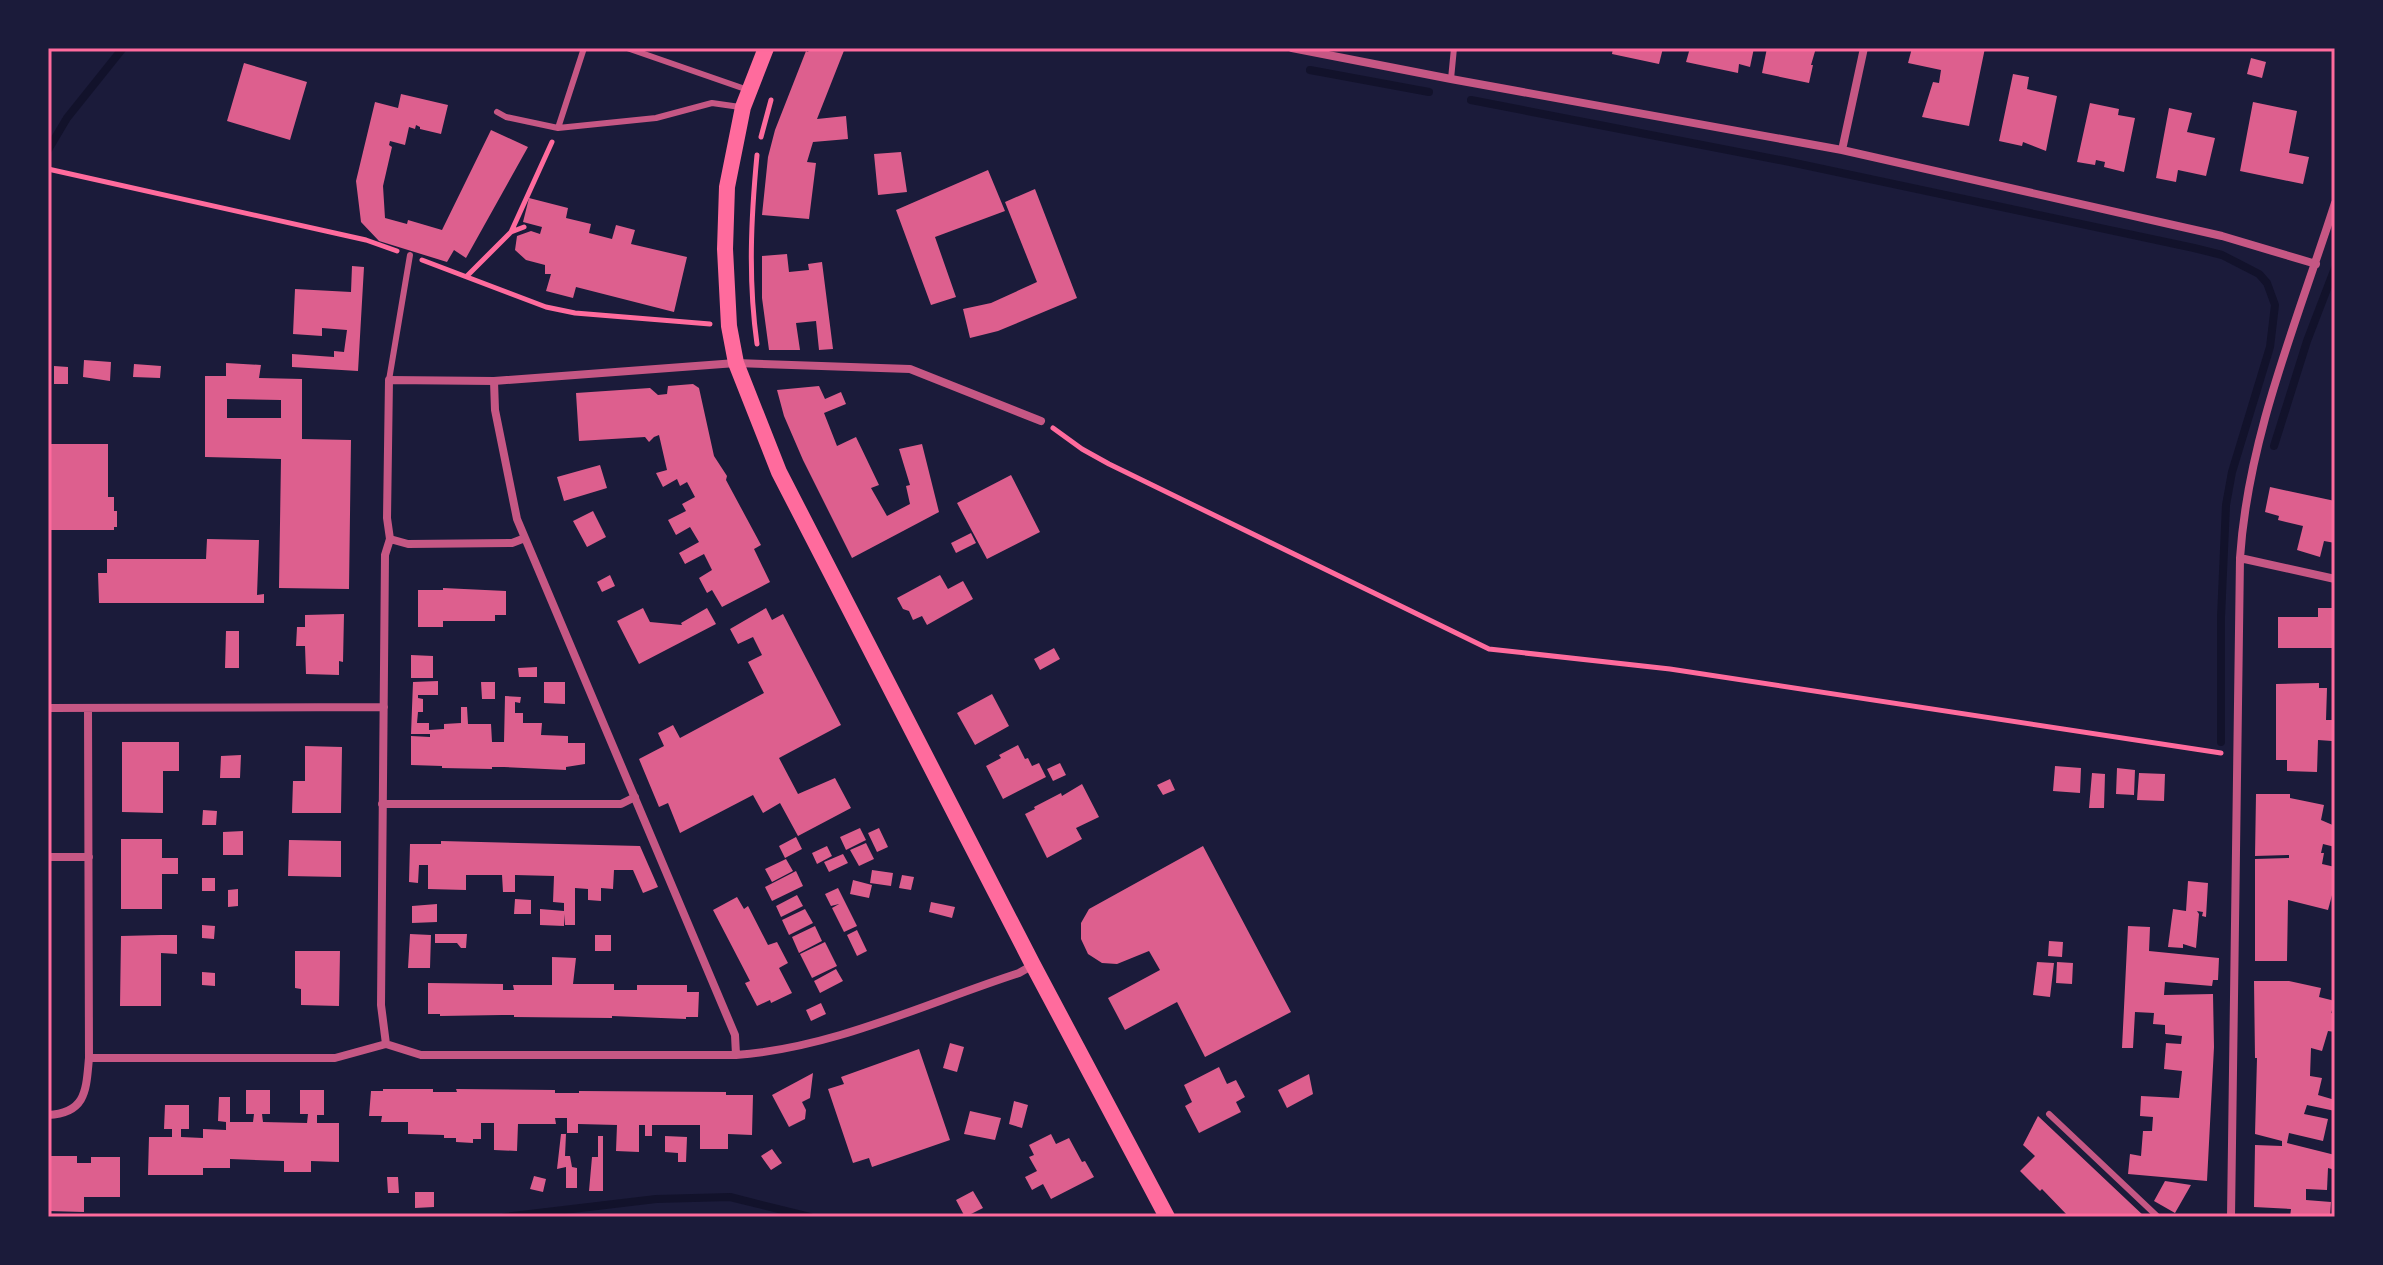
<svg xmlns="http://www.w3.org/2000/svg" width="2383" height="1265" font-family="'Playfair Display',serif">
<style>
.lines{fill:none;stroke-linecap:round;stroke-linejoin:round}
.stream{stroke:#12122b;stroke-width:8}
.building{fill:#dd5f8e;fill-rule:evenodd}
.path{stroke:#ff6b9d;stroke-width:5}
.service{stroke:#c65784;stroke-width:6}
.minor{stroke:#c65784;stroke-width:8}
.secondary{stroke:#ff6b9d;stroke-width:16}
.neatline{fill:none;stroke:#ff6b9d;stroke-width:3}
</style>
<rect width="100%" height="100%" fill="#1b1b3a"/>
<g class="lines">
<path class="stream" d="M1310,70l119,22
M1471,100l319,62 404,86 28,7 37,19 8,9 8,22 -5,42 -38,125 -6,33 -5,112v125
M48,150l19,-32 56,-70
M2274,446l33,-105 28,-73
M505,1217l151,-18 74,-2 80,20"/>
</g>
<path class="building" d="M810,48h35l-28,71 29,-3 2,23 -35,3 -6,20 9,1 -7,56 -47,-4 6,-58 7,-27 31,-79 2,1z
M1613,48h50l-4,16 -47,-10z
M1690,48h64l-4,19 -11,-3 -1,9 -52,-11z
M1767,48h49l-5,17h2l-4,18 -47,-10z
M1912,48h73l-16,78 -47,-9 11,-35 6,1 2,-13 -33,-7z
M2251,58l15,4 -4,16 -15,-4z
M244,63l63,19 -17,58 -63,-19z
M2013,74l16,3 -2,12 30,7 -11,55 -23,-9 -1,4 -23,-5z
M401,94l47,11 -7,29 -21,-5v-2l-4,-2 -1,4 -6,-2 -4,18 -15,-4 -1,4 3,2 -9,39 2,32 22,6 1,-4 34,10 49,-100 37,17 -62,111 -12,-8 -7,12 -68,-21 -18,-19 -5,-41 19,-79 23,6z
M2253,102l44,9 -8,42 20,4 -6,27 -63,-13z
M2090,103l29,6 -1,6 17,3 -11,54 -20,-5 1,-5 -9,-2 -1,5 -18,-3z
M2169,108l23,5 -5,19 28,6 -9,38 -28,-6 -2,12 -20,-4z
M901,152l6,40 -29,3 -4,-41z
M988,170l17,41 -70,26 21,60 -25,8 -35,-95z
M1035,189l42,109 -79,33 -28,7 -7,-29 28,-6 46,-21 -32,-80z
M529,198l39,10 -2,10 25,6 -2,9 23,6 4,-14 19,5 -4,14 56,13 -13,55 -98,-25 -3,11 -27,-7 5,-17h-6v-9l-19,-5 -11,-10 2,-14 14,-5 9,3 2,-7 -19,-5z
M787,254l2,18 20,-2 -1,-6 14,-2 11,87 -14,1 -3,-29 -20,2 4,27h-31l-7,-52v-42z
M352,266l12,1 -6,104 -66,-4v-13l42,3v-6l10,1 3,-22 -25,-2v8l-29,-2 2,-45 56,3z
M84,360l27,2 -1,19 -27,-4z
M226,363l35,2 -2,13 43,1v60l49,1 -2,149 -70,-1 2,-129 -76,-2v-81h21zM227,399l54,1v18h-54z
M134,364l27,2 -1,12 -27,-1z
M54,366l14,1v17h-14z
M693,384l6,4 15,68 13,20 -1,4 35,65 -7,4 16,33 -48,25 -10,-17 -5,3 -8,-15 13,-8 -8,-16 -19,10 -6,-11 20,-11 -9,-15 -14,8 -8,-15 18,-9 -4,-7 13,-7 -8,-15 -7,4 -3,-7 -14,8 -7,-14 11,-3 -8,-35 -5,2 -5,5 -4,-5 -66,4 -3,-48 74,-5 8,7 9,-1 1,-8z
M819,386l6,13 16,-7 5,12 -22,9 13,33 19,-9 23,48 -8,3 16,28 23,-12 -4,-18 4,-1 -11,-36 23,-5 17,68 -87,46 -49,-98 -19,-44 -7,-26z
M48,444h60v53h6v14h3v16h-3v3h-66z
M600,465l7,23 -43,13 -7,-24z
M1011,475l29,57 -53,27 -30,-56z
M2270,487l65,14v42l-11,-2 -4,16 -23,-7 6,-24 -25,-6 1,-4 -14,-4z
M593,511l13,26 -19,10 -14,-26z
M971,533l5,10 -20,10 -5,-10z
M207,539l52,1 -2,55 7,-1v9h-165l-1,-30h9v-14h99z
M610,575l5,11 -13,6 -5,-10z
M940,575l8,14 15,-8 10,18 -46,26 -5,-9 -9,4 -4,-9 -6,-2 -6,-11z
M443,588l63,3v24h-11v6h-52v6h-25v-37h25z
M643,608l7,14 32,3 -1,-2 26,-15 9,16 -77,40 -22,-43z
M766,608l6,12 11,-6 58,111 -62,33 19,36 37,-16 16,30 -53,28 -18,-33 -17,10 -10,-18 -73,38 -12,-30 -9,4 -20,-48 25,-13 -6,-13 15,-8 7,13 84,-45 -16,-31 14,-7 -9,-18 -15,7 -8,-15z
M2318,608h17v40h-57v-31h40z
M344,614l-1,48 -4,-1v14l-33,-1 -1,-28h-9l1,-19h8v-12z
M226,631h13v37h-14z
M1054,648l6,11 -20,11 -6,-11z
M411,655l22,1v22h-22z
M537,667v10h-18l-1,-9z
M438,681v14h-20v3l5,1v13h-5l-1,11h12v7l15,-1v-5l17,-1v-16h6l1,17h23l1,18h12l1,-46 16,1 -1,6 -5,-1v11h8v10h19l-1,12 27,1v7h17v21l-19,3v3l-62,-3h-12v2l-50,-1v-2l-31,-1v-29l19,1v-3h-19l2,-52z
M481,682h14v17h-13z
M544,682h21v22l-21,-1z
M2319,683v5h8l-1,32h9v13h-3v8l-14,-1 -1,32 -30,-1v-11h-11v-76z
M992,694l17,32 -34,19 -18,-32z
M122,742h57v29h-16v42l-41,-1z
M1018,745l7,14 3,-1 4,8 7,-3 7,14 -43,22 -17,-33 15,-8 -2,-3z
M305,746l37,1 -1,66h-49l1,-32h12z
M241,755l-1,23h-20l1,-22z
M1060,763l6,12 -13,6 -6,-12z
M2055,766l26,2 -1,25 -27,-2z
M2117,768l18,2 -1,25 -18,-1z
M2092,773l13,1 -1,34h-15z
M2139,773l26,1 -1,27 -27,-1z
M1170,779l5,11 -12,5 -6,-10z
M1082,784l17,33 -23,11 6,11 -35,19 -22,-44 10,-5 -1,-2 27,-14 1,3z
M2256,794h34v4l34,7 -3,15 14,6v21l-12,-3 -2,9h3l-2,11 13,3v17l-7,26 -40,-10 -1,61h-32v-102l34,-1v-3l-34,1z
M203,810l14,1 -1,14h-14z
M860,828l6,12 -20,10 -6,-13z
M879,828l9,19 -11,5 -9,-19z
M243,831v24h-20v-23z
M796,837l6,12 -17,9 -6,-12z
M121,839h41v19h16v16h-16v35h-41z
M289,840l52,1v36l-53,-1z
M441,841l199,5 18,41 -15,6 -10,-23h-19l-1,19 -12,-1v13l-13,-1v-11l-13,-1v37h-10l-1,-11v12l-24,-1v-16l24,2v-8l-11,-1 1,-26 -39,-1v17h-12l-1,-17h-36v15l-38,-1v-24h-9l-1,18 -9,-1 1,-38h31z
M866,843l8,16 -15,7 -9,-16z
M827,846l5,10 -15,8 -5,-11z
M1203,846l88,166 -86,45 -28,-55 -52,28 -17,-32 52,-28 -11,-19 -32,13 -15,-1 -14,-9 -7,-15v-16l8,-14z
M843,854l5,9 -19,9 -5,-10z
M786,859l7,12 -21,11 -7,-13z
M872,870l21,3 -2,13 -21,-3z
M796,871l7,15 -31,15 -7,-14z
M902,875l12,2 -3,13 -12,-2z
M202,878h13v13h-13z
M853,880l19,5 -3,13 -19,-4z
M2188,881l20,2 -2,34 -4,-1 1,-4 -6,-1 2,3 -3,34 -13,-4v4l-15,-1 5,-38 13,2z
M838,888l19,38 -13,6 -12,-24 7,-4 -8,2 -6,-12z
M238,889v17l-10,1v-17z
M797,895l6,11 -22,11 -5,-11z
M737,897l7,12 4,-3 20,39 9,-3 11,21 -9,5 13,25 -21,10 -1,-3 -13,6 -12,-23 5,-2 -37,-71z
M515,899l16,1v14h-17z
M931,902l24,5 -3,11 -23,-6z
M437,904v18l-25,1v-17z
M805,909l8,14 -24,12 -7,-15z
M202,925l13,1 -1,13 -12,-1z
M815,926l7,15 -23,12 -7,-16z
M2128,926l22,1 -1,24 70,7 -1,22h-5l-1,6 -47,-4 -1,13 49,-1 1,53 -7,134 -79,-7 2,-20 11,2 2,-25h9l1,-14 -13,-1 1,-20 38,2 3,-27 -18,-2 2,-26 15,1 1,-8 -17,-2v-9l-12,-1 1,-11 -19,-1 -2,36h-11z
M857,930l10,21 -10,5 -10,-21z
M410,934l21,1 -1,33h-22z
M435,934h32l-1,14h-5l-4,-5h-22z
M161,935h16v19l-16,-1v53h-41l1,-70z
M595,935h16v16h-16z
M2049,941l14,1 -1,15 -14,-1z
M825,942l12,24 -25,12 -12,-24z
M295,951h45l-1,55 -38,-1v-16l-6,-1z
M552,957l24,1 -3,26h41v6h23v-5h50v7h12l-1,25h-12v2l-74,-3v2l-98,-1v-2h-12l-62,1v-2h-12v-31l75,1v6h11l-1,-5h39z
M2037,962l17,1 -4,34 -17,-2z
M2057,962l16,1 -1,21 -16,-1z
M836,969l7,12 -23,12 -6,-12z
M202,972l13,1v13l-13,-1z
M2254,981h35l32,7 -2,9 16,4 -4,12 4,1v18l-7,-1 -6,20 -11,-3 -1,28 12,2 -4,17 17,5v11l-28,-6 -3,9 24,5 -5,22 -34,-8 -2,10 48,12v15l-7,-2 -1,22 -21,-1v11l25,2 -1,15h-40l1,-8 -37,-2 1,-62 27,1v-5l-27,-7 2,-76h-2z
M821,1003l5,11 -15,7 -5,-11z
M950,1043l14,4 -7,25 -14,-4z
M919,1049l31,91 -78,27 -3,-9 -16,5 -25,-74 16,-5 -3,-7z
M1219,1067l8,17 9,-4 9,17 -9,5 5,10 -42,21 -14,-27 7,-4 -8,-17z
M813,1073l-3,25 -8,4 4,8 -1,9 -16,8 -17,-32z
M1309,1074l4,20 -26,14 -9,-18z
M383,1089h50v3h24l-1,-3 99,1v3h24v-2l147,1v3h27l-1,40 -24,-1v15h-28v-24h-48v11h-7v-11h-6v27l-23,-1 1,-26 -39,-1v9h-11v-15h-12l1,6h-38l-1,27 -23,-1v-27h-13v16h-8v4l-17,-1v-4h-12v-3l-36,-1v-12h-27l1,-6h-13l2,-25h12z
M246,1090h24v24h-8l1,8 44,1 1,-9h-8v-24h24v25h-7v8h22v39l-28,-1v11h-27v-11l-54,-2v9h-27v7h-55l1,-38h23v-8h-8l1,-24h24v24h-8v8l22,1v-9l23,1v-8l-8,-1 1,-24h11v25h23l1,-8h-8z
M1014,1101l14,4 -6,23 -13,-4z
M970,1111l31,7 -6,22 -31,-6z
M2038,1116l72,68 35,33h-76l-27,-28 -2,2 -20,-20 15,-15 -12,-11z
M561,1134h5l-1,22h5l2,11 5,1v20h-11v-21l-9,2z
M1051,1134l5,10 13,-6 13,24 3,-1 9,16 -43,22 -8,-15 -11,6 -7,-13 12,-6 -8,-14 5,-2 -5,-10z
M598,1136h5v55h-14l3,-34h6z
M665,1136l22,1 -1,25h-8v-9l-13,-1z
M772,1149l10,14 -11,7 -10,-14z
M48,1156h29v7h14v-6h29v40h-36v15l-36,-1z
M534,1176l12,3 -3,13 -13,-3z
M387,1177h11l1,16h-11z
M2165,1181l26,4 -16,28 -21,-12z
M973,1191l10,17 -18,9 -9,-17z
M415,1192h19v15l-19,1z"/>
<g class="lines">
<path class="path" d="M761,137l10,-37
M48,169l318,71 31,11
M511,232l41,-90
M422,260l124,47 29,6 135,11
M467,276l44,-44 13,-5
M757,344c-9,-64 -6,-126 0,-189
M1053,428l29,21 27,15 380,185 181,20 551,84"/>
<path class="service" d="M627,48l121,42
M1451,79l3,-31
M497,112l9,5 52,11 98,-10 56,-15 28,4
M558,128l26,-80
M389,380l21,-125
M2049,1114l109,103"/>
<path class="minor" d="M1292,48l159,31 391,71 380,86 94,28
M1842,150l22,-102
M494,381l1,29 22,109 218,516 1,20
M390,539l18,5 104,-1 13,-5
M2240,558l95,21
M48,708l336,-1
M382,804h239l14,-7
M48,857h41
M386,1044l-5,-39 4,-450 5,-16 -3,-21 2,-138 105,1 242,-18 174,6 131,52
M386,1044l35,11h315c98,-7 190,-52 283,-82l14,-8
M89,1058h246l51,-14
M48,1115c39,-2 38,-26 41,-57l-1,-350
M2231,1217l9,-659c8,-122 58,-239 95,-355"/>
<path class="secondary" d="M766,48l-23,59 -16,80 -2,62 4,77 7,37 43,109 254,493 134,252"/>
</g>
<rect width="2383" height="1265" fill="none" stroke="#1b1b3a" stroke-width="100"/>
<rect x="50" y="50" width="2283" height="1165" class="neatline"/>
</svg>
